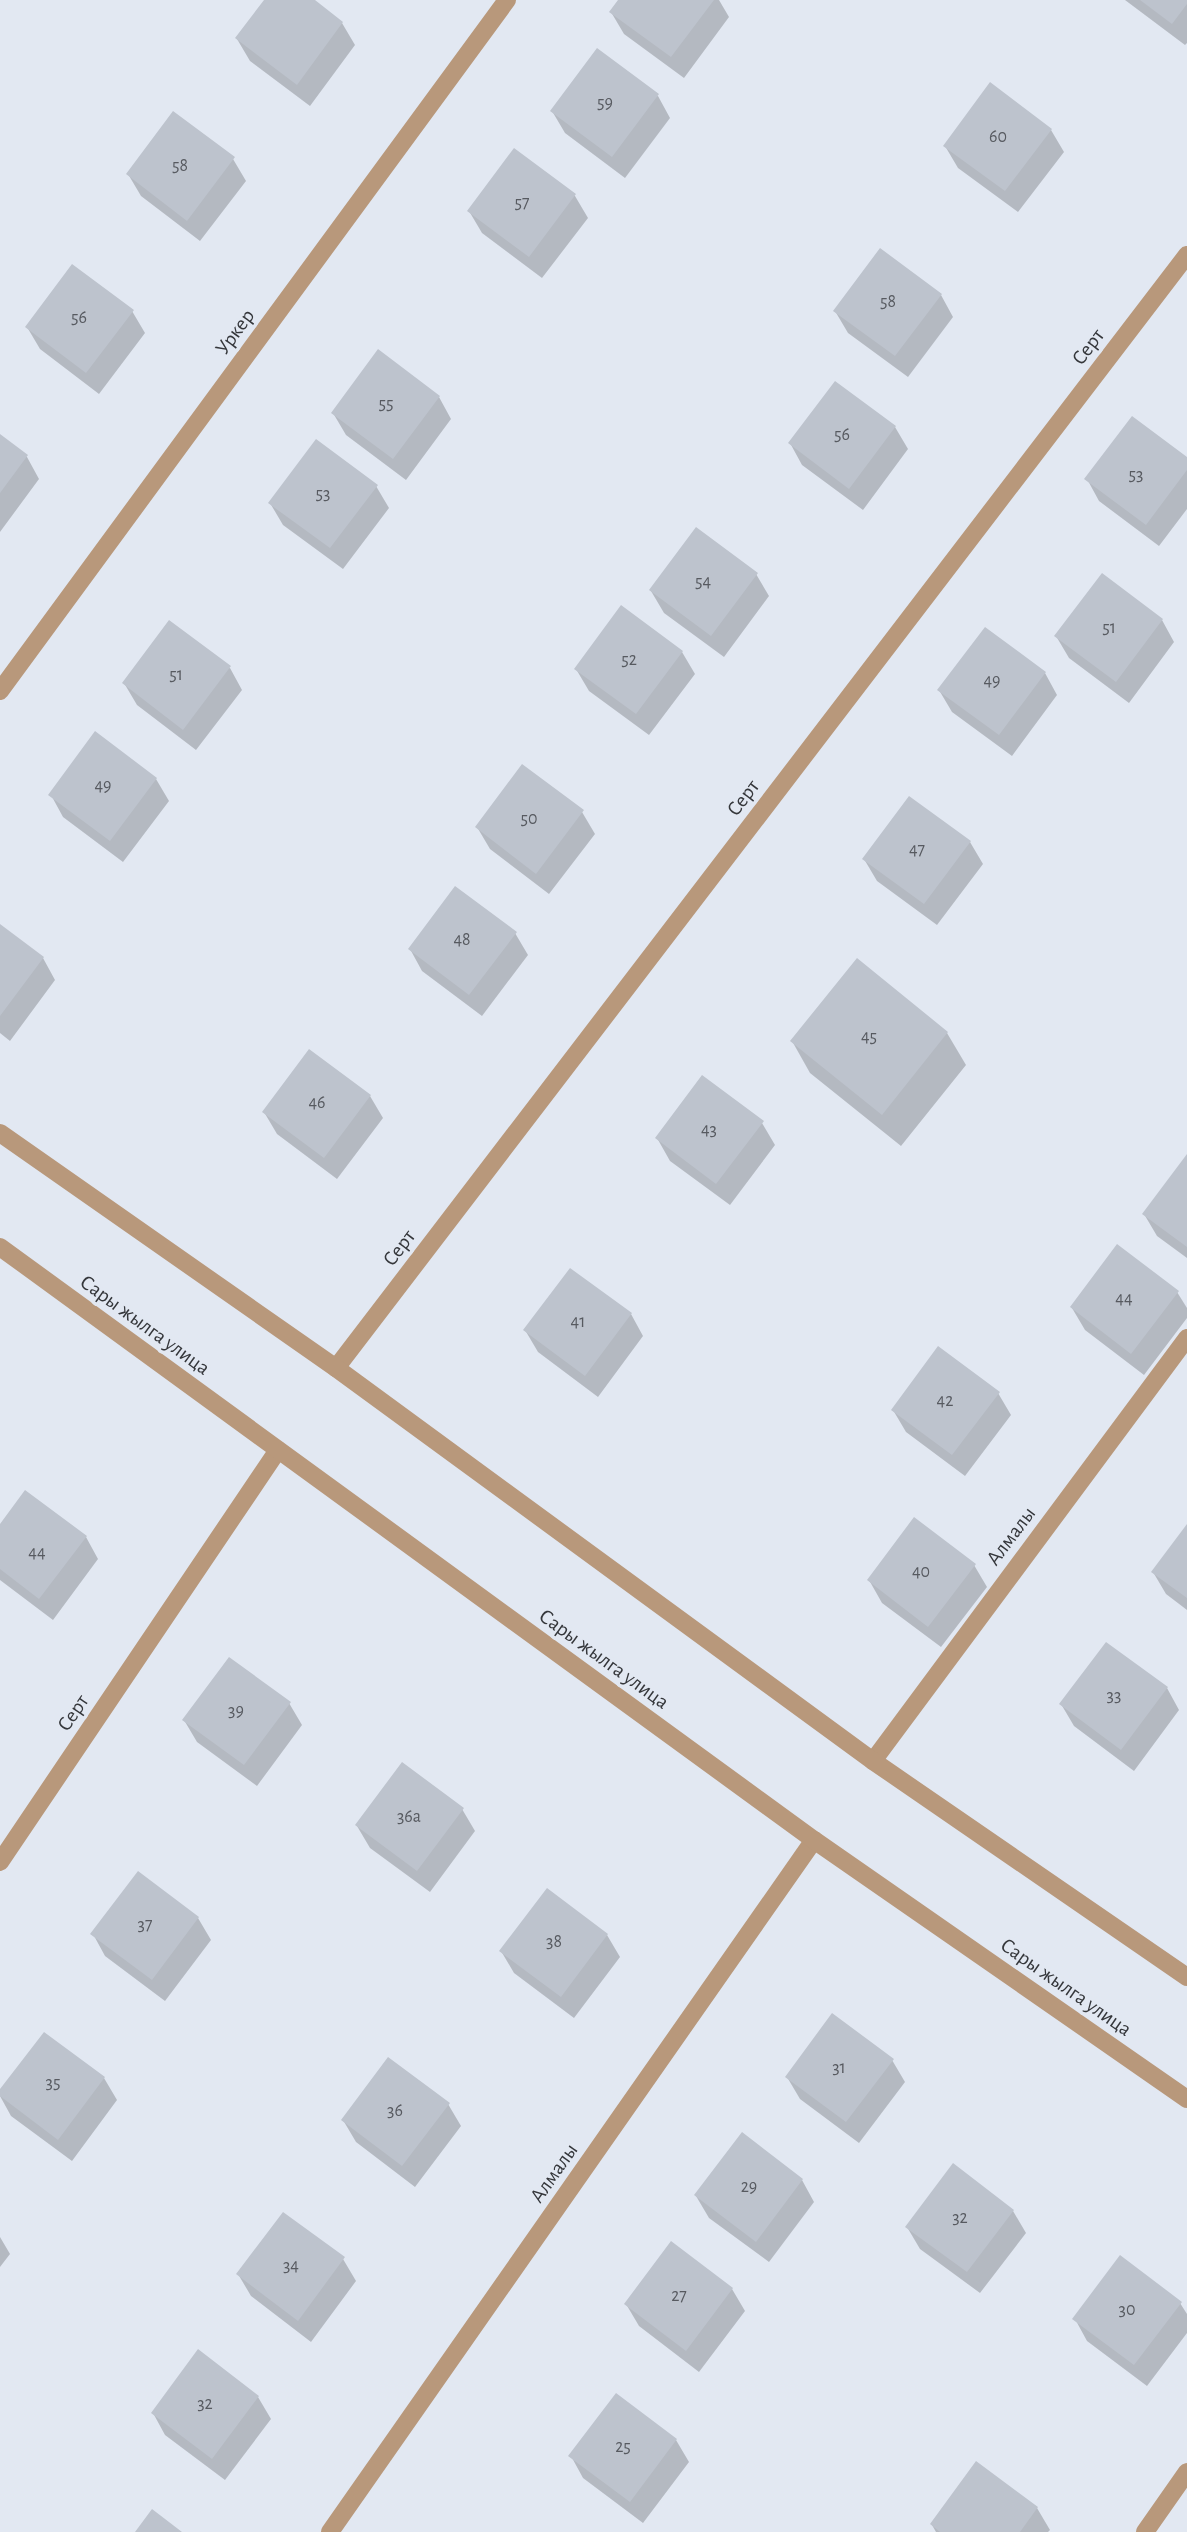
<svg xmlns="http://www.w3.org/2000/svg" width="1187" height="2532" font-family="'Alegreya Sans',sans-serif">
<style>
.shadow{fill:#0003}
.building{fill:#bdc3cd}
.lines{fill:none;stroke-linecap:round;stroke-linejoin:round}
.minor{stroke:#b8987b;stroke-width:18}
.tertiary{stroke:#b8987b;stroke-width:18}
.labels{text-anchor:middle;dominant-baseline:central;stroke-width:7;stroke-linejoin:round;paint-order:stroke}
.number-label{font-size:18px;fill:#575a60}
.street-label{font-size:21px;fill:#35373b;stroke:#e2e8f2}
</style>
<rect width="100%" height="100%" fill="#e2e8f2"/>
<path class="shadow" d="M266,0h46l30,23 13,22 -45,61 -60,-45 -13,-22z
M620,0h99l10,17 -45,61 -60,-44 -13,-22z
M1125,0h62v43l-2,2z
M658,96l12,22 -45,60 -60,-45 -13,-22z
M1051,130l13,22 -46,60 -60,-44 -13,-22z
M515,150l60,46 13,22 -46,60 -60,-45 -13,-22z
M233,159l13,22 -46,60 -59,-45 -13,-22z
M941,295l12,22 -45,60 -60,-44 -13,-22z
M132,311l13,22 -46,61 -59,-45 -13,-22z
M835,383l60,44 13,22 -45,61 -61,-45 -12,-22z
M439,397l12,22 -45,61 -60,-45 -13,-22z
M0,437l27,20 12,22 -39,53z
M1187,459v50l-28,37 -60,-45 -12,-22z
M376,486l13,22 -46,61 -60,-44 -13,-22z
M756,574l13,22 -45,61 -60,-44 -13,-22z
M1162,620l12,22 -45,61 -60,-45 -13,-22z
M682,652l13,22 -46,61 -60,-44 -13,-22z
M230,668l12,22 -46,60 -59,-45 -13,-22z
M1045,673l12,22 -45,61 -60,-44 -13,-22z
M156,779l13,22 -46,61 -60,-45 -12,-22z
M582,812l13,22 -46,60 -59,-45 -13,-22z
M970,842l13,22 -46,61 -60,-44 -13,-22z
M0,926l43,32 12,22 -45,61 -10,-8z
M515,933l13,22 -46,61 -60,-45 -12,-22z
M857,961l90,72 19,32 -65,81 -91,-73 -18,-32z
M370,1096l13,22 -46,61 -60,-45 -13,-22z
M762,1123l13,22 -45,60 -60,-44 -13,-23z
M1187,1157v101l-30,-22 -13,-22z
M1177,1292l10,16v10l-43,57 -59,-45 -13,-22z
M631,1314l12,22 -45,61 -60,-45 -13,-22z
M998,1393l13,22 -46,61 -59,-44 -13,-22z
M0,1527l86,10 12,22 -45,61 -53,-40z
M1187,1527v83l-21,-16 -13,-22z
M974,1565l13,22 -46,60 -59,-44 -13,-23z
M1167,1688l12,22 -45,61 -60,-45 -13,-22z
M289,1703l13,22 -45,61 -60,-44 -13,-22z
M462,1809l13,22 -45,61 -60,-44 -13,-22z
M198,1918l13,22 -46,61 -60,-45 -12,-22z
M607,1935l13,22 -46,61 -60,-45 -13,-22z
M892,2060l13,22 -46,61 -59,-44 -13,-22z
M104,2078l13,22 -45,61 -61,-45 -11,-20v-4z
M448,2104l13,22 -46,61 -59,-45 -13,-22z
M802,2180l12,22 -45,60 -60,-44 -13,-22z
M1013,2211l13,22 -46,60 -60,-44 -13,-22z
M0,2237l10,17 -10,13z
M343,2259l13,22 -45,61 -60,-46 -13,-22z
M732,2289l13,22 -46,61 -60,-46 -13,-22z
M1180,2303l7,11v19l-40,53 -60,-45 -12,-22z
M258,2397l13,22 -46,61 -60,-45 -12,-22z
M676,2440l13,22 -46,61 -60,-45 -12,-22z
M1037,2508l13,22 -2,2h-112l-4,-7z"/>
<path class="building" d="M264,0h51l28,22 -46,63 -62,-47z
M618,0h96l-43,57 -62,-45z
M1140,0h47v4l-15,20z
M597,48l62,46 -47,63 -62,-46z
M990,82l62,47 -47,62 -62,-45z
M173,111l62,46 -48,64 -61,-47z
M514,148l62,46 -47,63 -62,-46z
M880,248l62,46 -47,62 -62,-45z
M72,264l62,46 -48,63 -61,-46z
M378,349l62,47 -47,63 -62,-46z
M835,381l61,45 -47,63 -61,-46z
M1132,416l55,41v13l-41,55 -62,-46z
M0,434l28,21 -28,38z
M316,439l62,46 -48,63 -62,-45z
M696,527l62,46 -47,63 -62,-46z
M1102,573l61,46 -47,63 -62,-46z
M621,605l62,46 -47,63 -62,-45z
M169,620l62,46 -48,64 -61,-47z
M985,627l61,45 -47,63 -62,-45z
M95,731l62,47 -47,63 -62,-46z
M522,764l62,46 -48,64 -61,-47z
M909,796l62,45 -47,63 -62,-45z
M455,886l62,46 -48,63 -61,-46z
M0,924l44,33 -44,59z
M857,958l91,74 -66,83 -92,-74z
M309,1049l62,46 -47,63 -62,-46z
M702,1075l62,46 -48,63 -61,-46z
M1187,1154v93l-45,-33z
M1117,1244l62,47 -48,63 -61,-47z
M570,1268l62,45 -47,63 -62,-46z
M938,1346l62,46 -48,63 -61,-45z
M25,1490l62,46 -48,63 -39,-30v-45z
M914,1517l62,47 -48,63 -61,-47z
M1187,1524v74l-36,-26z
M1106,1642l62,45 -47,63 -62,-46z
M229,1657l62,45 -47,63 -62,-45z
M402,1762l62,46 -47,63 -62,-46z
M138,1871l61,46 -47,63 -62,-46z
M547,1888l61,46 -47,63 -62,-46z
M832,2013l62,46 -48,63 -61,-45z
M44,2032l61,45 -47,63 -58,-44v-7z
M388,2057l62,46 -48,63 -61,-46z
M742,2132l61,47 -47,63 -62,-47z
M953,2163l61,47 -47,62 -62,-45z
M283,2212l62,45 -47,64 -62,-47z
M671,2241l62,47 -47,63 -62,-47z
M1120,2255l62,47 -48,63 -62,-46z
M198,2349l61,47 -47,63 -61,-46z
M616,2393l61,46 -47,63 -62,-46z
M976,2461l62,46 -18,25h-80l-10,-8z
M152,2509l30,23h-47z"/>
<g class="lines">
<path class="minor" d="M0,691l507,-691
M336,1368l851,-1113
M873,1761l314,-423
M0,1862l278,-412
M330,2532l484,-692
M1145,2532l42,-60"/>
<path class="tertiary" d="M0,1133l336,235 537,393 314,216
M0,1247l814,593 373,259"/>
</g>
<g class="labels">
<g class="number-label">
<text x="605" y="103">59</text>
<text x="998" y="137">60</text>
<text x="180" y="166">58</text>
<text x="522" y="203">57</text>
<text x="888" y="302">58</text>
<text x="79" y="318">56</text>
<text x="386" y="404">55</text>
<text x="842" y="435">56</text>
<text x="1136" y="475">53</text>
<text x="323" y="494">53</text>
<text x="703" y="582">54</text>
<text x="1109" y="628">51</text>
<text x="629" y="660">52</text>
<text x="176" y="675">51</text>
<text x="992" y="681">49</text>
<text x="103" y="786">49</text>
<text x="529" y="819">50</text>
<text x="917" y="850">47</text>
<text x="462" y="940">48</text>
<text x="869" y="1037">45</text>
<text x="317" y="1103">46</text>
<text x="709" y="1130">43</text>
<text x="1124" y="1299">44</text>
<text x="578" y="1322">41</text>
<text x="945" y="1401">42</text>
<text x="37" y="1553">44</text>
<text x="921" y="1572">40</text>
<text x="1114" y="1696">33</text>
<text x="236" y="1711">39</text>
<text x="409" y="1817">36а</text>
<text x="145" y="1925">37</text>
<text x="554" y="1942">38</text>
<text x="839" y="2068">31</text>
<text x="53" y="2083">35</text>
<text x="395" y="2111">36</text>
<text x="749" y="2187">29</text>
<text x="960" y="2218">32</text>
<text x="291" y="2266">34</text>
<text x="679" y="2296">27</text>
<text x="1127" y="2310">30</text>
<text x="205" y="2404">32</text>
<text x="623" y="2447">25</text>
</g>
<g class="street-label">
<text transform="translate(235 332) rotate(-54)">Уркер</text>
<text transform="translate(1088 347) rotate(-53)">Серт</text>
<text transform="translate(743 798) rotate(-53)">Серт</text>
<text transform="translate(399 1248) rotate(-53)">Серт</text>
<text transform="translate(145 1325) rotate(36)">Сары жылга улица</text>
<text transform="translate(1011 1536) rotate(-53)">Алмалы</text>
<text transform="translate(604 1659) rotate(36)">Сары жылга улица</text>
<text transform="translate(73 1713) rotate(-56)">Серт</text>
<text transform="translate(1066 1987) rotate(35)">Сары жылга улица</text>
<text transform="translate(554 2173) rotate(-55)">Алмалы</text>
</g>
</g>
</svg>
